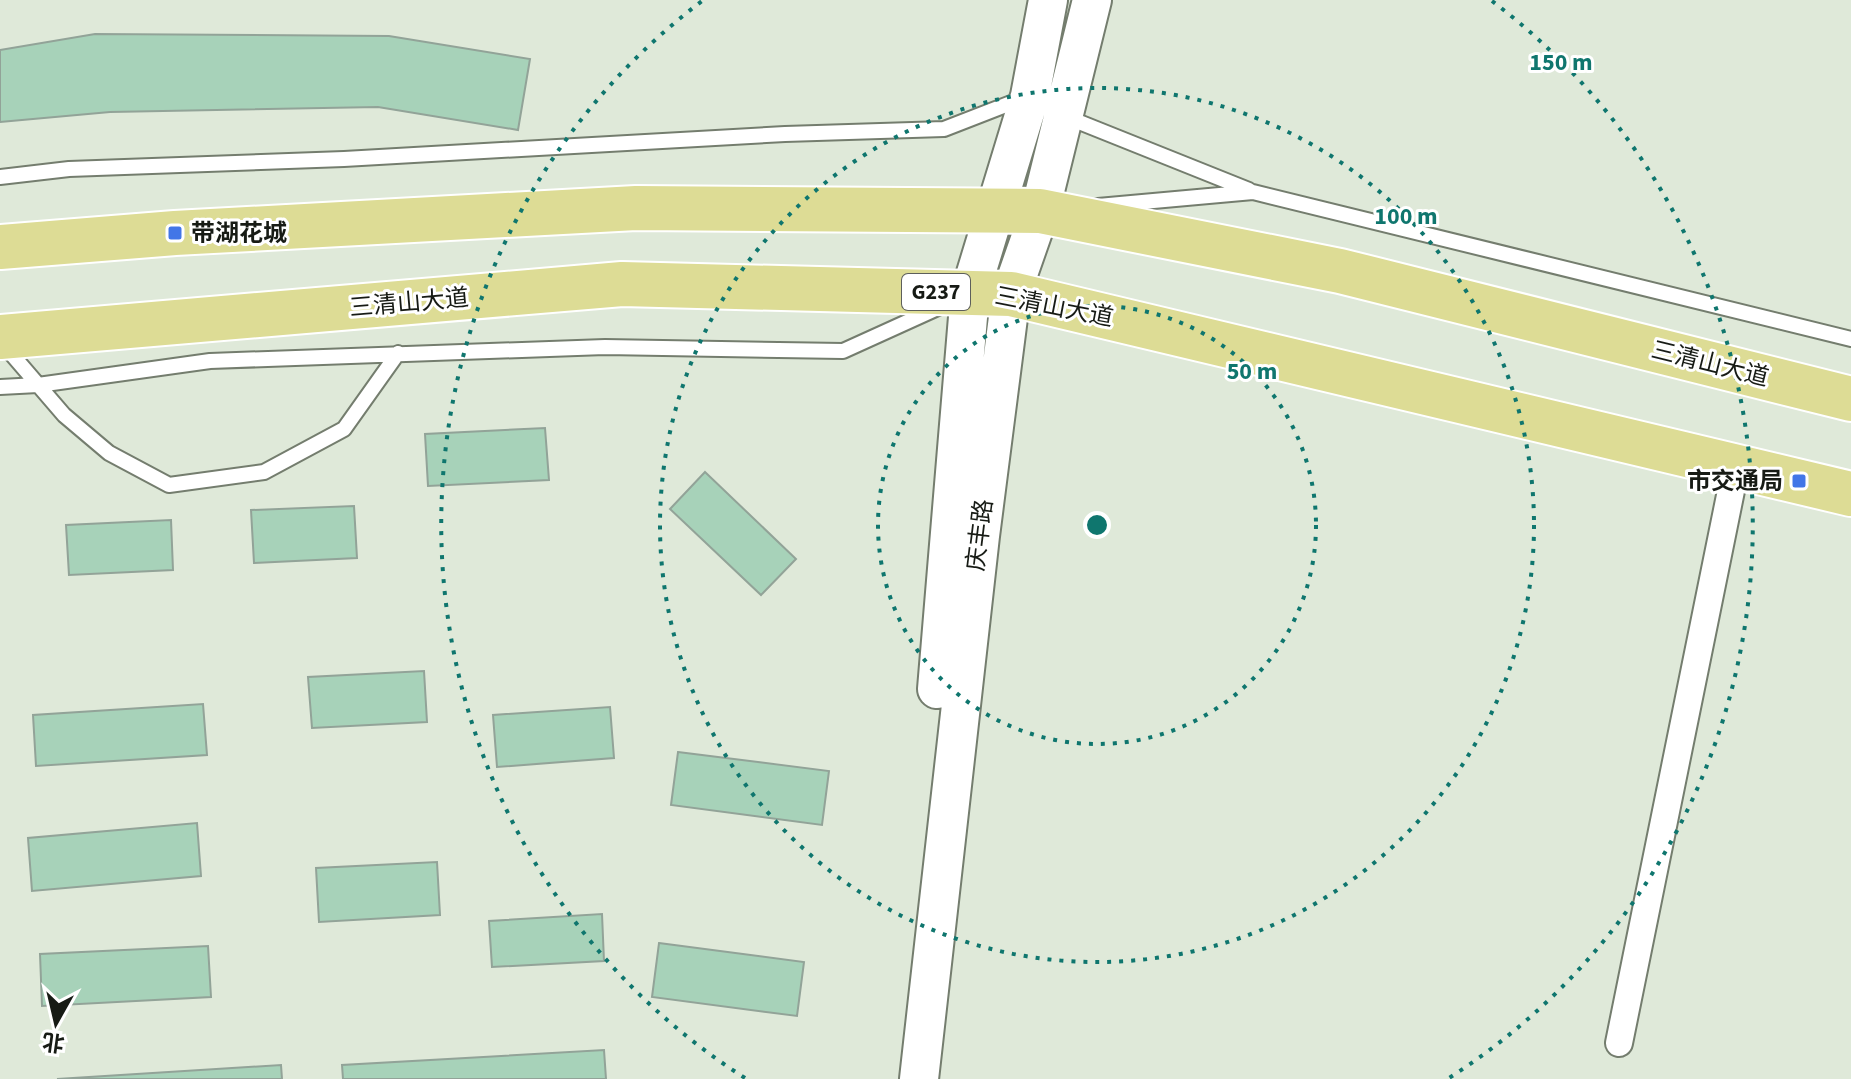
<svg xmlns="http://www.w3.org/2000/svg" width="1851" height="1079" font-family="'Source Sans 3','Noto Sans SC',sans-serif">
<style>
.building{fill:#a7d2b9;stroke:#92a398;stroke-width:2}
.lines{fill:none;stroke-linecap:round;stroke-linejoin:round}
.lane-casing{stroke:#747d6e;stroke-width:18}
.street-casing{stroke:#747d6e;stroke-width:30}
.secondary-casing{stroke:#747d6e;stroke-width:42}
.highway-casing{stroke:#fff;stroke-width:48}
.lane{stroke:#fff;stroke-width:14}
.street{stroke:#fff;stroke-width:26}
.secondary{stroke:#fff;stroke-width:38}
.highway{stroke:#dddc95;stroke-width:44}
.ring{fill:none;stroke:#0f766e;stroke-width:4;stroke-dasharray:4 8}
.poi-dot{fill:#4276e7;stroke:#fff;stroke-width:3}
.labels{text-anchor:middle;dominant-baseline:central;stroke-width:6;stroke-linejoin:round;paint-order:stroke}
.shield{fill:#fff;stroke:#5d5f5b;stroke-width:2}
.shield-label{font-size:22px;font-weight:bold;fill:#171b15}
.poi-label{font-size:24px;font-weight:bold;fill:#171b15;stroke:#fff;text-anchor:start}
.street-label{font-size:24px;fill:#171b15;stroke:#fff}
.centre{fill:#0f766e;stroke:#fff;stroke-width:4}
.ring-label{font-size:24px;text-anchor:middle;font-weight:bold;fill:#0f766e;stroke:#fff;stroke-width:6;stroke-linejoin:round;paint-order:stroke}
</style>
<rect width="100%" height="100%" fill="#dfe9d9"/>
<path class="building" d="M95,34l294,2 141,23 -12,71 -140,-23 -268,5 -110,10v-72z
M545,428l4,52 -121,6 -3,-52z
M705,472l91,87 -35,36 -91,-86z
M354,506l3,52 -103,5 -3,-53z
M171,520l2,50 -104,5 -3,-50z
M424,671l3,51 -115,6 -4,-51z
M203,704l4,51 -171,11 -3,-51z
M610,707l4,51 -117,9 -4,-52z
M678,752l151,19 -7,54 -151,-20z
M197,823l4,53 -169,15 -4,-53z
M437,862l3,53 -121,7 -3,-54z
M602,914l2,47 -112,6 -3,-46z
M659,943l145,19 -7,54 -145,-19z
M208,946l3,51 -169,9 -2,-52z
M604,1050l2,29h-263l-1,-14z
M281,1065l1,14h-225z"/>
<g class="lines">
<defs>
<path id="lane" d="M1064,116l185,74
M0,177l69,-8 275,-10 441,-25 159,-5 80,-31
M1098,206l155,-14 598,147
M3,344l61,71 45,38 60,32 95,-13 80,-43 54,-76
M0,387l38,-2 172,-24 395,-14 238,4 97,-44"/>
<path id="street" d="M1619,1043l117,-577"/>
<path id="secondary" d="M937,689l33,-396 60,-197 18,-96
M919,1079l61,-543 31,-242 29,-83 52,-211"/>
<path id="highway" d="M0,247l175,-14 461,-25 404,3 300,60 511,128
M0,337l622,-53 389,10 840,200"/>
</defs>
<use href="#lane" class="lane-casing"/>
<use href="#street" class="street-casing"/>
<use href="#secondary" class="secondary-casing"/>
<use href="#highway" class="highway-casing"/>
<use href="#lane" class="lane"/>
<use href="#street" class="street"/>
<use href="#secondary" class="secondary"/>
<use href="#highway" class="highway"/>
</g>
<g class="ring">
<circle cx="1097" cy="525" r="219"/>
<circle cx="1097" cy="525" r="437"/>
<path d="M745 1078A656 656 0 0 1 702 1M1492 1A656 656 0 0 1 1449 1078"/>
</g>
<g class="poi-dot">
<rect x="167" y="225" width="16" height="16" rx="4"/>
<rect x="1791" y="473" width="16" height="16" rx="4"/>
</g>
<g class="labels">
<rect class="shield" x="902" y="274" width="68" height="36" rx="6"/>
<g class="shield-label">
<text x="936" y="292">G237</text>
</g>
<g class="poi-label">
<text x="191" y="233">带湖花城</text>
<text x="1783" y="481" text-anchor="end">市交通局</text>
</g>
<g class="street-label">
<text transform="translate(409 303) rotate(-5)">三清山大道</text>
<text transform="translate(1054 307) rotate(11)">三清山大道</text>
<text transform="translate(1710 364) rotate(14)">三清山大道</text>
<text transform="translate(980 535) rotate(-83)">庆丰路</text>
</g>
</g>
<circle cx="1097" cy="525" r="12" class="centre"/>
<g class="ring-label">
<text x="1561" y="70">150 m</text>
<text x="1406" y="224">100 m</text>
<text x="1252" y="379">50 m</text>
</g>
<g transform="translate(56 1023) rotate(188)" stroke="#ffffff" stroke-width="6" paint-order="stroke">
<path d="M0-6L14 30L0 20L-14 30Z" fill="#171b15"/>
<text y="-12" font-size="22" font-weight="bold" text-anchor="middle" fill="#171b15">北</text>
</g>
</svg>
